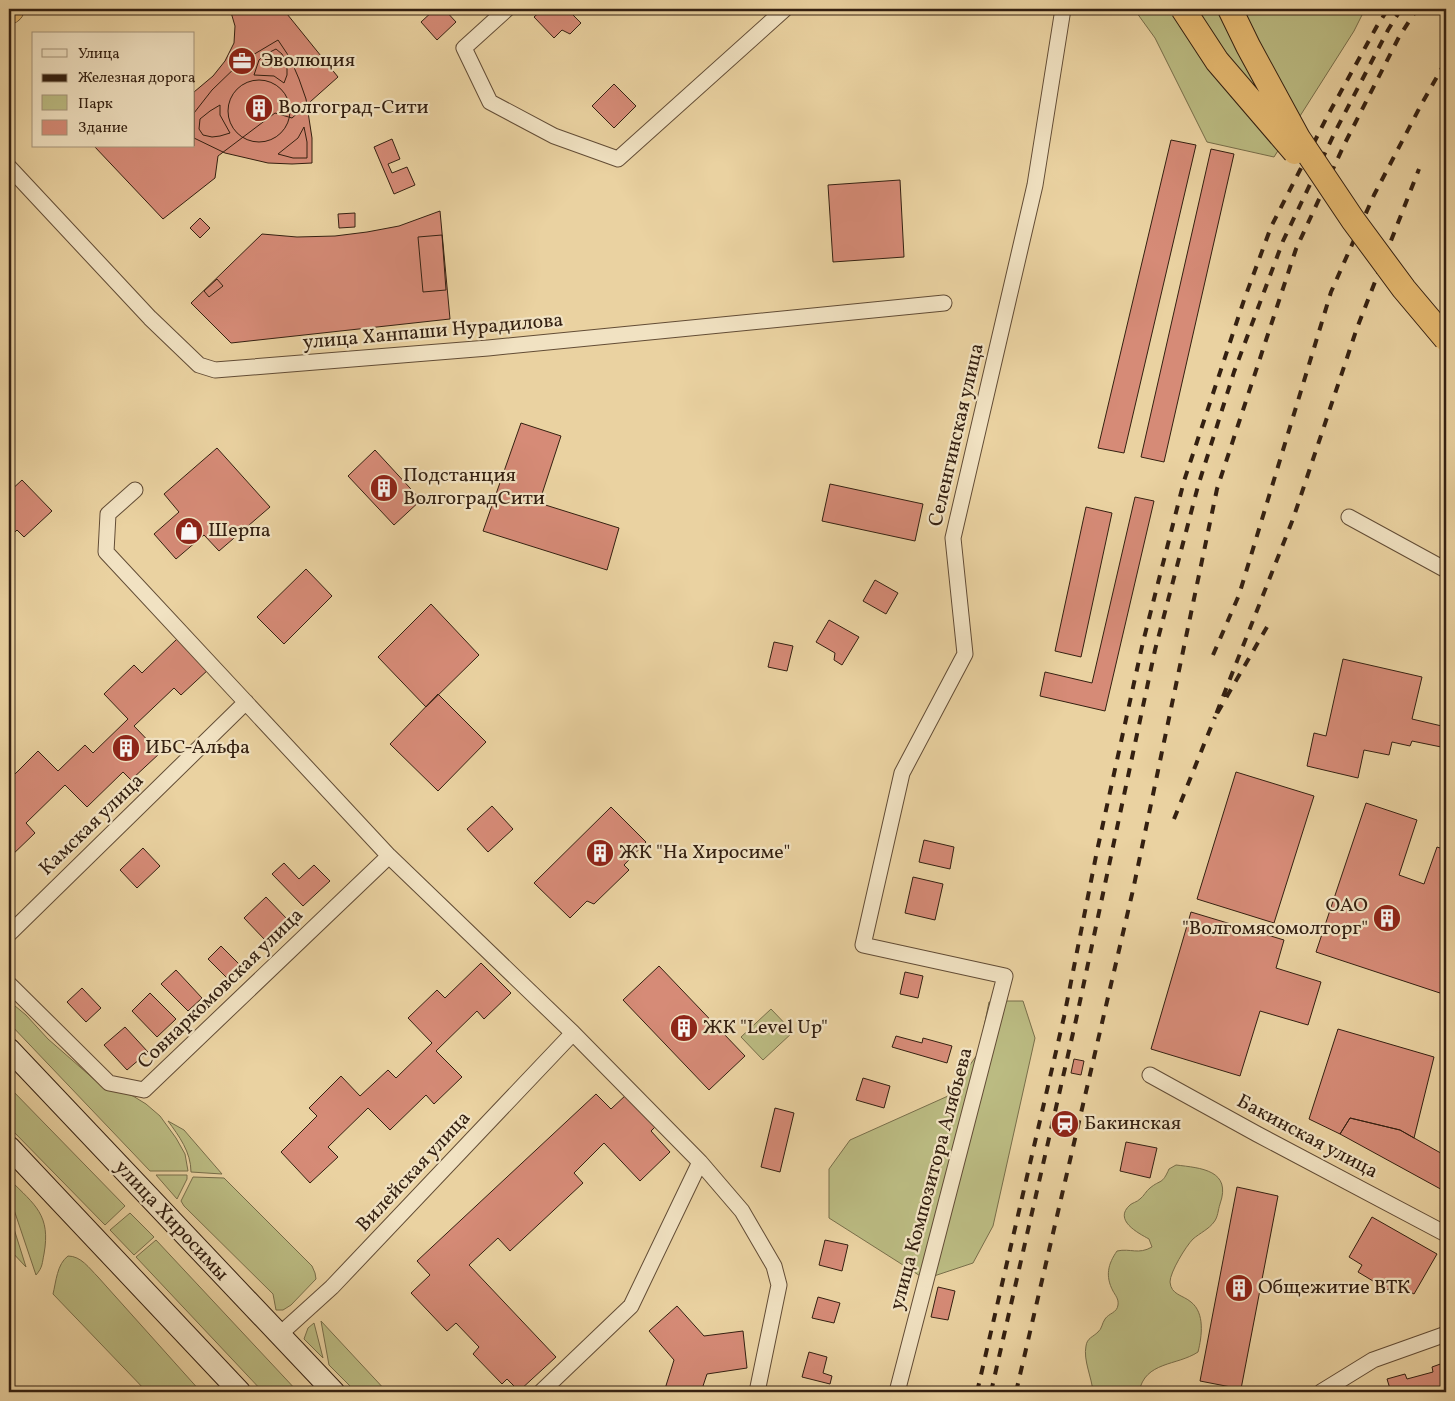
<svg xmlns="http://www.w3.org/2000/svg" width="1455" height="1401" font-family="Vollkorn,serif">
<style>
.green{fill:#bbbb82;stroke:#786e4a}
.building{fill:#d68b77;stroke:#342011}
.lines{fill:none;stroke-linecap:round;stroke-linejoin:round}
.street-casing{stroke:#624c35;stroke-width:17}
.secondary-casing{stroke:#342011;stroke-width:23}
.highway-casing{stroke:#342011;stroke-width:29}
.street{stroke:#f1e2c2;stroke-width:15}
.secondary{stroke:#f1e2c2;stroke-width:21}
.highway{stroke:#e5b970;stroke-width:28}
.rail{stroke:#342011;stroke-width:4;stroke-dasharray:9 9;stroke-linecap:butt}
.primary-bridge-casing{stroke:#342011;stroke-width:26;stroke-linecap:butt}
.primary-bridge{stroke:#e5b970;stroke-width:24}
.labels{text-anchor:middle;dominant-baseline:central;stroke-width:4.5;stroke-linejoin:round;paint-order:stroke}
.poi-label{font-size:20px;fill:#342011;stroke:#f1e2c2;text-anchor:start}
.street-label{font-size:20px;fill:#342011;stroke:#f1e2c2}
</style>
<rect width="100%" height="100%" fill="#ead2a1"/>
<filter id="stains"><feTurbulence type="fractalNoise" baseFrequency=".004" numOctaves="4"/><feColorMatrix values="0 0 0 0 .2 0 0 0 0 .09 0 0 0 0 .02 0 0 0 .5 -.17"/></filter>
<radialGradient id="worn" r=".72"><stop offset=".6" stop-color="#630" stop-opacity="0"/><stop offset="1" stop-color="#630" stop-opacity=".3"/></radialGradient>
<path class="green" d="M1134,9h231l-11,22 -80,126 -67,-15 -52,-104z
M9,1001l17,14 22,24 48,42 37,15 13,8 14,12 16,22 9,16 3,17h-38l-141,-148z
M1006,1001h17l12,37 -42,188 -20,37 -48,16 -96,-61v-49l21,-29 98,-44 31,-44 10,-50z
M771,1009l22,23 -30,28 -22,-23z
M9,1087l116,119 -20,19 -94,-96 -2,-22z
M168,1121l16,9 38,44 -31,-2c0,-20 -12,-36 -23,-51z
M1176,1165c25,3 56,5 44,39 -2,6 -2,13 -6,18 -5,7 -14,11 -21,17 -7,7 -23,33 -23,43 1,13 13,13 21,20 14,11 11,34 7,50 -21,14 -53,9 -59,40h-46c-1,-14 -10,-32 -7,-46 1,-8 7,-9 12,-14 4,-3 4,-9 7,-13 4,-6 12,-6 13,-14 1,-6 -3,-10 -5,-14 -8,-15 -5,-27 4,-40 14,-3 21,4 35,-4l-3,-8c-11,-6 -36,-19 -19,-34 2,-2 7,-3 10,-6 4,-3 6,-8 10,-11 11,-9 12,-3 19,-19z
M156,1175h31v4l-10,20z
M193,1177l31,1 88,88 3,7 1,6 -25,26 -8,5h-7l-3,-16 -89,-88 -3,-5z
M10,1180c25,25 41,35 34,74 -2,9 -1,13 -8,21l-27,-80v-14z
M9,1213l17,54 -17,-18z
M130,1213l24,24 -20,18 -24,-25z
M156,1240l142,152h-35l-127,-135z
M68,1256c13,0 21,12 30,21l103,115h-54l-94,-98c3,-12 4,-30 15,-38z
M321,1321l66,71h-31l-27,-27z
M314,1323l9,35 -19,-19 4,-11z"/>
<path class="building" d="M230,9h53l55,68 -46,41 -17,-5 -57,43 -3,22 -52,41 -69,-73h100v-54l19,-16 12,-15 9,-18 1,-17z
M435,9h9l12,13 -19,18 -16,-18z
M543,9h24l14,14 -11,11 -8,-4 -8,8 -20,-21z
M278,40l12,18 9,21 7,20 6,39v25l-20,1 -24,-1 -43,-10 -31,-15v-25l18,-23 29,-28z
M276,49l6,5 5,10v11l-3,8 -10,-7 -20,-1 5,-15 5,-5z
M228 111a31 31 0 1 1 62 0a31 31 0 1 1-62 0Z
M614,84l22,22 -22,22 -22,-22z
M220,105v10l10,18 -10,3 -8,1 -9,-2 -4,-6 1,-10 10,-8z
M304,127l3,15v16h-14l-15,-4 20,-16z
M392,139l8,20 -12,5 4,9 15,-6 8,18 -21,9 -20,-47z
M1171,140l25,5 -72,308 -26,-5z
M1211,149l23,5 -70,308 -23,-5z
M900,180l4,77 -71,5 -5,-77z
M440,211l10,108 -219,24 -40,-40 71,-69 35,3 38,-1 32,-4 32,-6z
M355,213v14l-16,1 -1,-14z
M200,218l10,10 -10,10 -10,-10z
M442,235l4,55 -23,2 -5,-55z
M217,279l6,7 -14,11 -5,-6z
M521,423l40,13 -22,67 80,25 -12,42 -124,-39z
M217,448l53,59 -51,44 -15,-16 -28,24 -22,-25 25,-22 -15,-18z
M375,450l46,50 -27,25 -46,-49z
M22,480l30,31 -28,26 -7,-7 -8,8v-46z
M830,484l93,20 -8,37 -93,-20z
M1135,497l19,4 -49,210 -65,-15 5,-24 47,11z
M1086,507l26,6 -31,144 -26,-6z
M306,569l26,27 -48,48 -27,-27z
M875,580l23,13 -12,21 -23,-13z
M431,604l48,51 -53,52 -48,-50z
M829,620l30,17 -17,28 -8,-5 1,-7 -19,-11z
M178,638l31,31 -28,26 -7,-7 -40,38 26,27 -29,27 -8,-8 -36,35 -22,-22 -39,38 9,10 -26,25v-61l4,-5 -4,-5v-7l29,-29 20,20 27,-26 8,8 35,-34 -24,-25 30,-29 8,8z
M774,642l19,4 -6,25 -19,-4z
M1343,659l79,18 -10,42 34,8v21l-34,-7 -2,5 -18,-4 -3,13 -25,-5 -6,28 -51,-12 7,-33 12,3z
M438,694l48,48 -48,49 -48,-47z
M1236,772l78,24 -40,127 -77,-24z
M1366,803l51,17 -18,55 25,9 13,-37 9,3v145l-130,-43z
M492,806l21,23 -25,23 -21,-23z
M611,807l35,35 -22,23 5,5 -35,34 -7,-3 -17,17 -36,-35z
M924,840l30,7 -4,22 -31,-7z
M143,848l17,18 -23,22 -17,-18z
M284,863l15,16 15,-14 16,16 -27,25 -31,-32z
M913,877l30,7 -8,36 -30,-7z
M266,897l21,22 -22,21 -21,-22z
M1191,912l93,28 -8,28 45,14 -13,43 -48,-14 -20,65 -89,-27z
M221,946l19,19 -13,13 -19,-19z
M481,963l30,30 -27,26 -7,-8 -41,40 26,26 -28,27 -8,-9 -36,35 -22,-22 -40,39 10,10 -28,26 -29,-31 36,-36 -8,-8 32,-32 19,20 28,-26 8,8 36,-35 -24,-25 29,-28 8,8z
M659,966l86,90 -36,34 -86,-90z
M176,970l26,28 -14,13 -27,-27z
M905,972l18,4 -5,22 -18,-4z
M82,988l19,20 -15,14 -19,-20z
M150,993l26,26 -19,18 -25,-26z
M125,1027l23,25 -21,18 -23,-25z
M1338,1029l96,28 -20,81 -14,-8 -50,-12 -10,16 -31,-15z
M896,1036l26,7 1,-5 29,8 -5,17 -55,-16z
M1074,1059l10,2 -3,14 -10,-2z
M863,1078l27,8 -6,22 -28,-8z
M596,1094l15,15 16,-15 30,31 -6,6 19,21 -30,29 -36,-38 -30,30 9,10 -73,68 -12,-13 -29,27 87,92 -37,34 -12,-12 -5,5 -29,-30 6,-7 -23,-24 -9,8 -36,-38 19,-18 -13,-14z
M775,1108l19,5 -14,59 -19,-5z
M1350,1118l50,12 46,26v36l-106,-58z
M1126,1142l31,6 -7,30 -30,-7z
M1237,1187l41,9 -37,193 -41,-8z
M1372,1217l65,37 -23,40 -21,-12 -5,8 -30,-18 4,-7 -13,-8z
M825,1240l23,5 -6,26 -23,-6z
M938,1287l17,4 -7,29 -17,-3z
M818,1297l22,6 -6,20 -22,-5z
M677,1306l27,30 39,-5 4,37 -40,6 -6,18h-37l10,-32 -25,-29z
M809,1352l18,5 -4,16 9,3 -2,8 -28,-7z
M1446,1362v30h-55l-4,-13 18,-5 2,5 26,-7 -1,-5z
M103,1387l5,5h-10z"/>
<g class="lines">
<defs>
<path id="street" d="M507,9l-43,39 26,54 64,34 64,23 167,-150
M9,167l141,151 49,47 16,5 273,-22 456,-45
M135,490l-27,24 -2,38 283,304 184,177 127,129 42,49 32,55 5,19 -22,107
M1349,517l97,53
M9,934l237,-232
M9,984l100,99 35,7 245,-234
M1150,1075l107,59 189,100
M279,1335l53,-48 241,-254
M541,1392l90,-86 69,-144
M897,1392l108,-416 -142,-31 39,-172 63,-119 -12,-116 82,-353 28,-176
M1321,1392l52,-32 73,-26"/>
<path id="secondary" d="M9,1049l325,343
M9,1147l231,245"/>
<path id="highway" d="M9,10l1,-1"/>
</defs>
<use href="#street" class="street-casing"/>
<use href="#secondary" class="secondary-casing"/>
<use href="#highway" class="highway-casing"/>
<use href="#street" class="street"/>
<use href="#secondary" class="secondary"/>
<use href="#highway" class="highway"/>
<path class="rail" d="M1267,627l-52,90 78,-198 64,-191 62,-159
M1213,655l26,-60 92,-303 43,-97 47,-90 25,-44
M1174,819l41,-102
M977,1392l87,-375 33,-166 46,-209 41,-161 60,-181 27,-73 57,-112 49,-89 11,-17
M991,1392l85,-372 79,-370 43,-164 36,-114 49,-131 53,-111 52,-100 13,-21
M1016,1392l117,-502 84,-401 79,-240 48,-104 55,-108 18,-28"/>
<defs>
<path id="primary-bridge" d="M1183,9l34,52 78,91
M1230,9l18,37 50,92 55,82 51,69 42,50"/>
</defs>
<use href="#primary-bridge" class="primary-bridge-casing"/>
<use href="#primary-bridge" class="primary-bridge"/>
</g>
<defs>
<symbol id="office-disc" viewBox="-11 -11 22 22"><circle r="9.5" fill="#8f2418" stroke="#f1e2c2"/><path d="M-6-3h4V-5.5h4V-3h4V5H-6ZM-1-4.5V-3h2v-1.5ZM-6 0V1H6V0Z" fill="#fff"/></symbol>
<symbol id="building-disc" viewBox="-11 -11 22 22"><circle r="9.5" fill="#8f2418" stroke="#f1e2c2"/><path d="M-4-6H4V6H1V3H-1V6H-4ZM-2.5-4.3h1.7v1.8h-1.7ZM.8-4.3h1.7v1.8H.8ZM-2.5-1h1.7V.8h-1.7ZM.8-1h1.7V.8H.8Z" fill="#fff"/></symbol>
<symbol id="shop-disc" viewBox="-11 -11 22 22"><circle r="9.5" fill="#8f2418" stroke="#f1e2c2"/><path d="M-5-2.5h2.3a2.7 3.5 0 0 1 5.4 0H5L5.5 6h-11ZM-1.5-2.5h3a1.5 2.3 0 0 0-3 0Z" fill="#fff"/></symbol>
<symbol id="station-disc" viewBox="-11 -11 22 22"><circle r="9.5" fill="#8f2418" stroke="#f1e2c2"/><path d="M-3-6H3Q5-6 5-4V2Q5 4 3 4L4.5 6H3L1.5 4h-3L-3 6H-4.5L-3 4Q-5 4-5 2V-4Q-5-6-3-6ZM-3.5-4v3h7v-3ZM-3.5 1v1.5H-2V1ZM2 1v1.5H3.5V1Z" fill="#fff"/></symbol>
</defs>
<g fill-rule="evenodd">
<use href="#office-disc" x="226" y="45" width="32" height="32"/>
<use href="#building-disc" x="243" y="92" width="32" height="32"/>
<use href="#building-disc" x="368" y="472" width="32" height="32"/>
<use href="#shop-disc" x="173" y="515" width="32" height="32"/>
<use href="#building-disc" x="110" y="732" width="32" height="32"/>
<use href="#building-disc" x="584" y="837" width="32" height="32"/>
<use href="#building-disc" x="1371" y="902" width="32" height="32"/>
<use href="#building-disc" x="668" y="1012" width="32" height="32"/>
<use href="#station-disc" x="1049" y="1108" width="32" height="32"/>
<use href="#building-disc" x="1223" y="1272" width="32" height="32"/>
</g>
<g class="labels">
<g class="poi-label">
<text x="261" y="61">Эволюция</text>
<text x="278" y="108">Волгоград-Сити</text>
<text x="403" y="476">Подстанция<tspan x="403" dy="23">ВолгоградСити</tspan></text>
<text x="208" y="531">Шерпа</text>
<text x="145" y="748">ИБС-Альфа</text>
<text x="619" y="853">ЖК "На Хиросиме"</text>
<text x="1368" y="906" text-anchor="end">ОАО<tspan x="1368" dy="23">"Волгомясомолторг"</tspan></text>
<text x="703" y="1028">ЖК "Level Up"</text>
<text x="1084" y="1124">Бакинская</text>
<text x="1258" y="1288">Общежитие ВТК</text>
</g>
<g class="street-label">
<text transform="translate(433 332) rotate(-5)">улица Ханпаши Нурадилова</text>
<text transform="translate(957 435) rotate(-77)">Селенгинская улица</text>
<text transform="translate(92 825) rotate(-44)">Камская улица</text>
<text transform="translate(221 989) rotate(-44)">Совнаркомовская улица</text>
<text transform="translate(1307 1137) rotate(28)">Бакинская улица</text>
<text transform="translate(414 1172) rotate(-47)">Вилейская улица</text>
<text transform="translate(932 1179) rotate(-75)">улица Композитора Алябьева</text>
<text transform="translate(171 1221) rotate(47)">улица Хиросимы</text>
</g>
</g>
<rect width="1455" height="1401" fill="none" stroke="#ead2a1" stroke-width="30"/>
<rect x="10" y="10" width="1435" height="1381" fill="none" stroke="#342011" stroke-width="2.5"/>
<rect x="15" y="15" width="1425" height="1371" fill="none" stroke="#342011"/>
<rect x="32" y="32" width="162" height="115" fill="#f1e2c2" stroke="#a5947b"/>
<rect x="42" y="49" width="25" height="8" fill="#f1e2c2" stroke="#a5947b"/>
<text x="78" y="58" font-size="15" fill="#342011">Улица</text>
<rect x="42" y="74" width="25" height="8" fill="#342011" stroke="#a5947b"/>
<text x="78" y="82" font-size="15" fill="#342011">Железная дорога</text>
<rect x="42" y="95" width="25" height="15" fill="#bbbb82" stroke="#a5947b"/>
<text x="78" y="108" font-size="15" fill="#342011">Парк</text>
<rect x="42" y="120" width="25" height="15" fill="#d68b77" stroke="#a5947b"/>
<text x="78" y="132" font-size="15" fill="#342011">Здание</text>
<rect width="100%" height="100%" filter="url(#stains)"/>
<rect width="100%" height="100%" fill="url(#worn)"/>
</svg>
